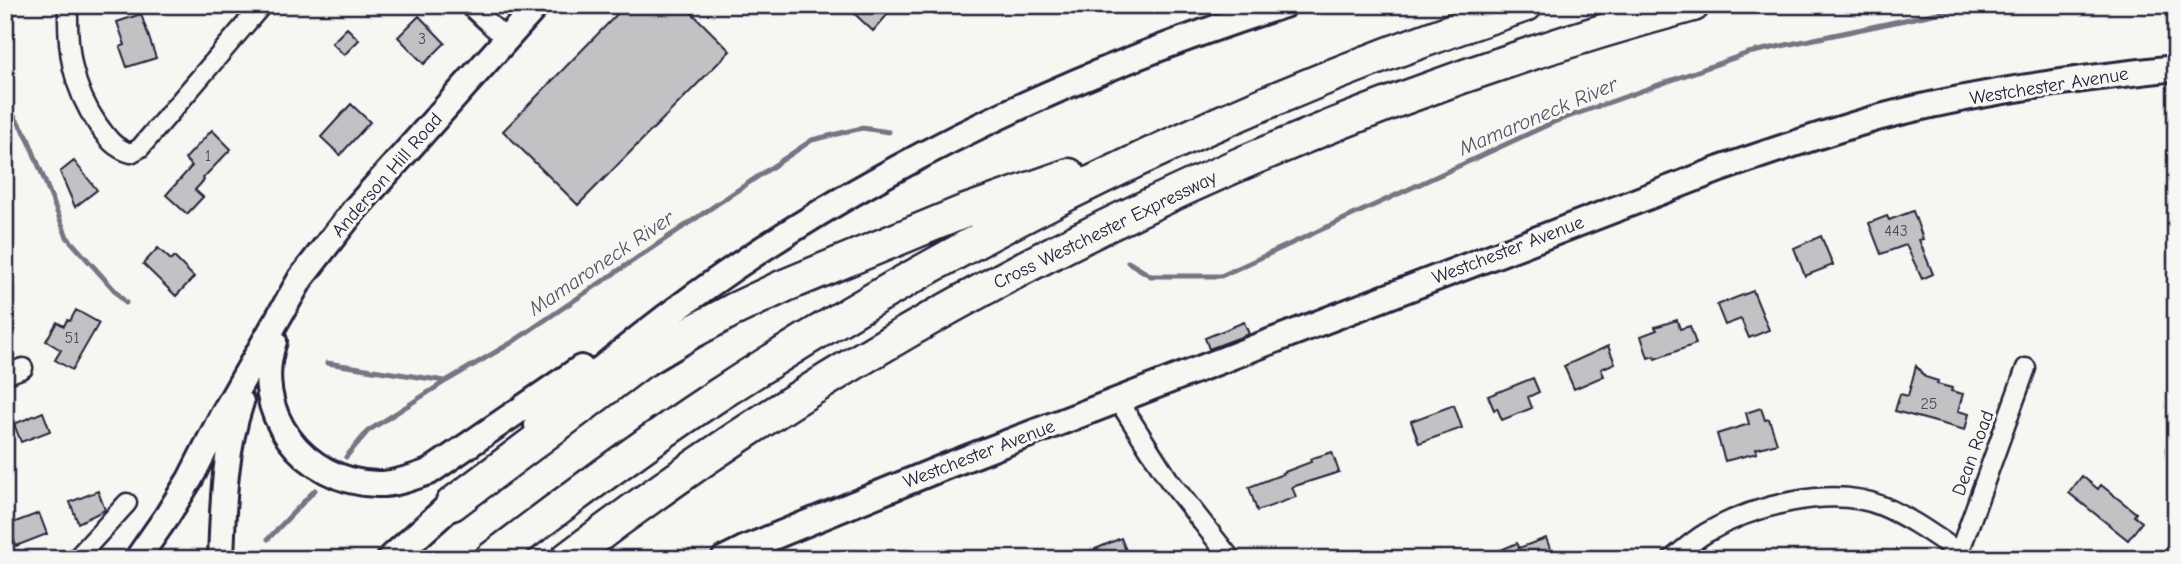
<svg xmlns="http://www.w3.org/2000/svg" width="2181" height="564" font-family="'Comic Neue',sans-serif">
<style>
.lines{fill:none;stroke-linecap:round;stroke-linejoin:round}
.stream{stroke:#757583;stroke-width:5}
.building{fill:#c2c2c4;stroke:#22223b;stroke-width:2}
.minor-casing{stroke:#22223b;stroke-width:23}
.secondary-casing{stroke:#22223b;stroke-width:30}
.primary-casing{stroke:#22223b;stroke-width:32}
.motorway-casing{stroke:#22223b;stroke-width:37}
.minor{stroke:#f6f6f2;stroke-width:18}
.secondary{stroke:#f6f6f2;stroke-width:24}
.primary{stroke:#f6f6f2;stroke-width:26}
.motorway{stroke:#f6f6f2;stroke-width:32}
.labels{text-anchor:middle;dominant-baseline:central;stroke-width:6;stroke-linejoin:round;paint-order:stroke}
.number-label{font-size:16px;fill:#4a4a5d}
.street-label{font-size:19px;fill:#22223b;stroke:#f6f6f2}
.water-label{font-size:21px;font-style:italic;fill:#535365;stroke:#f6f6f2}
</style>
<rect width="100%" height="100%" fill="#f6f6f2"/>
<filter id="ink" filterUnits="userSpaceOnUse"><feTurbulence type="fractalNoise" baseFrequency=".0143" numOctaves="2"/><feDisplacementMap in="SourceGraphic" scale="14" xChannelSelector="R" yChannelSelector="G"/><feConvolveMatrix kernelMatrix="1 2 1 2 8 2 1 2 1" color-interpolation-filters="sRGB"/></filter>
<g filter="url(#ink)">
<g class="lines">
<path class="stream" d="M5,102l22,34 40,101 59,66
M1128,262l23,14h70l333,-154 194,-69 228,-48
M327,363l118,18
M346,457l22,-26 78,-50 65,-38 301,-203 50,-12 27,4
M268,539l47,-49"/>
</g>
<path class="building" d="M626,5h58l46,46 -152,154 -75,-74z
M845,5h51l-23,26z
M141,14l15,44 -29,9 -7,-20 5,-2 -8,-23z
M419,16l26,27 -21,21 -26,-27z
M347,28l12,12 -15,15 -12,-12z
M351,104l19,18 -30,33 -19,-18z
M212,130l19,19 -28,29 1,2 -9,10 8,7 -16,17 -21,-19 26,-29 -7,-7z
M74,161l23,29 -22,17 -15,-35z
M1913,211l10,28 -4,1 14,34 -11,5 -16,-34 -25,9 -12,-31 18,-7 2,4z
M1821,236l12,29 -28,11 -11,-28z
M158,248l13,12 3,-3 20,20 -18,19 -33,-32z
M1753,291l16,39 -20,8 -8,-19 -16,6 -8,-20z
M76,310l23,13 -27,47 -17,-10 6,-10 -15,-9 11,-19 7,4 3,-6 3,1z
M1677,320l3,9 10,-3 6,18 -41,15 -1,-3 -6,2 -7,-22 16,-6 -2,-3z
M1244,322l5,12 -40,15 -4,-11z
M1608,346l7,17 -14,6 3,7 -30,13 -10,-23z
M1916,366l9,11 13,4 -1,3 15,4 -1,3 12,3 -5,17 11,3 -4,16 -70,-19 5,-17 8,2z
M1533,378l6,14 -11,5 4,11 -30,12 -5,-12 -3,2 -6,-14z
M1454,405l8,23 -43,15 -8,-22z
M1761,408l4,12 4,-1 8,24 -21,6 1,4 -32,8 -8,-27 32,-10 -3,-11z
M43,412l7,19 -29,11 -7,-18z
M1332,452l7,20 -47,15 4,10 -39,14 -8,-24 34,-13 -1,-1 29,-11 -1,-3z
M2082,476l16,13 3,-4 35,28 -2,3 8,6 -14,18 -59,-47z
M98,491l7,19 -27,13 -8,-21z
M39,513l8,21 -31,12 -3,-8 -8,3v-15z
M1121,538l6,15 -14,6h-41z
M1546,538l8,21h-74l37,-16 2,5z"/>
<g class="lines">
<defs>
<path id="minor" d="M68,5c-1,46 4,82 30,120 10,14 16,23 33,28l9,-5 122,-143
M469,5l37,34
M5,375l18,-7
M1118,400l51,80 62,79
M1959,553l67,-185
M76,559l51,-56
M1672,559c11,-9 22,-19 34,-26 46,-27 125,-48 176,-27 31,13 58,34 87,53"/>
<path id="secondary" d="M274,341c-24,71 29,141 103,143 17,1 36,-7 52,-12l152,-104
M537,425c212,-197 473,-333 747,-420
M137,559l30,-43 23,-37 32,-63 79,-138 54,-69 182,-204
M221,559c2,-52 3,-107 20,-157
M724,559l22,-11 203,-83 771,-296c52,-18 104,-36 157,-51 98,-26 198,-39 299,-50"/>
<path id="primary" d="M391,559l61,-55"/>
<path id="motorway" d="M452,504l189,-142 49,-29 43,-23 51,-24 179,-74 106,-37
M491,559c72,-55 145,-110 221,-160 253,-166 526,-299 814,-394
M567,559c334,-256 721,-444 1126,-554"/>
</defs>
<use href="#minor" class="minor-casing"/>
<use href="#secondary" class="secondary-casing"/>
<use href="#primary" class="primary-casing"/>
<use href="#motorway" class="motorway-casing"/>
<use href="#minor" class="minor"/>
<use href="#secondary" class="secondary"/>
<use href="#primary" class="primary"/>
<use href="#motorway" class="motorway"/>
</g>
</g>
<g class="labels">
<g class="number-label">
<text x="422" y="39">3</text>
<text x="208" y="156">1</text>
<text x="1896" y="231">443</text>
<text x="72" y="338">51</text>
<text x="1929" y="404">25</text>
</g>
<g class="street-label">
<text transform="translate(2049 86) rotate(-9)">Westchester Avenue</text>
<text transform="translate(387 175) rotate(-49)">Anderson Hill Road</text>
<text transform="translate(1105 230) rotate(-26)">Cross Westchester Expressway</text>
<text transform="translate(1508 250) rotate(-21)">Westchester Avenue</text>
<text transform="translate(1973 453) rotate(-70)">Dean Road</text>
<text transform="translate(979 454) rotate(-21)">Westchester Avenue</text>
</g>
<g class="water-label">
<text transform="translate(1538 116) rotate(-23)">Mamaroneck River</text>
<text transform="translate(601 263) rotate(-34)">Mamaroneck River</text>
</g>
</g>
<rect width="2181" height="564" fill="none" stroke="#f6f6f2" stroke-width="28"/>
<rect x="14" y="14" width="2153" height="536" fill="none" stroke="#22223b" stroke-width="2.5" filter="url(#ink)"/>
</svg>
